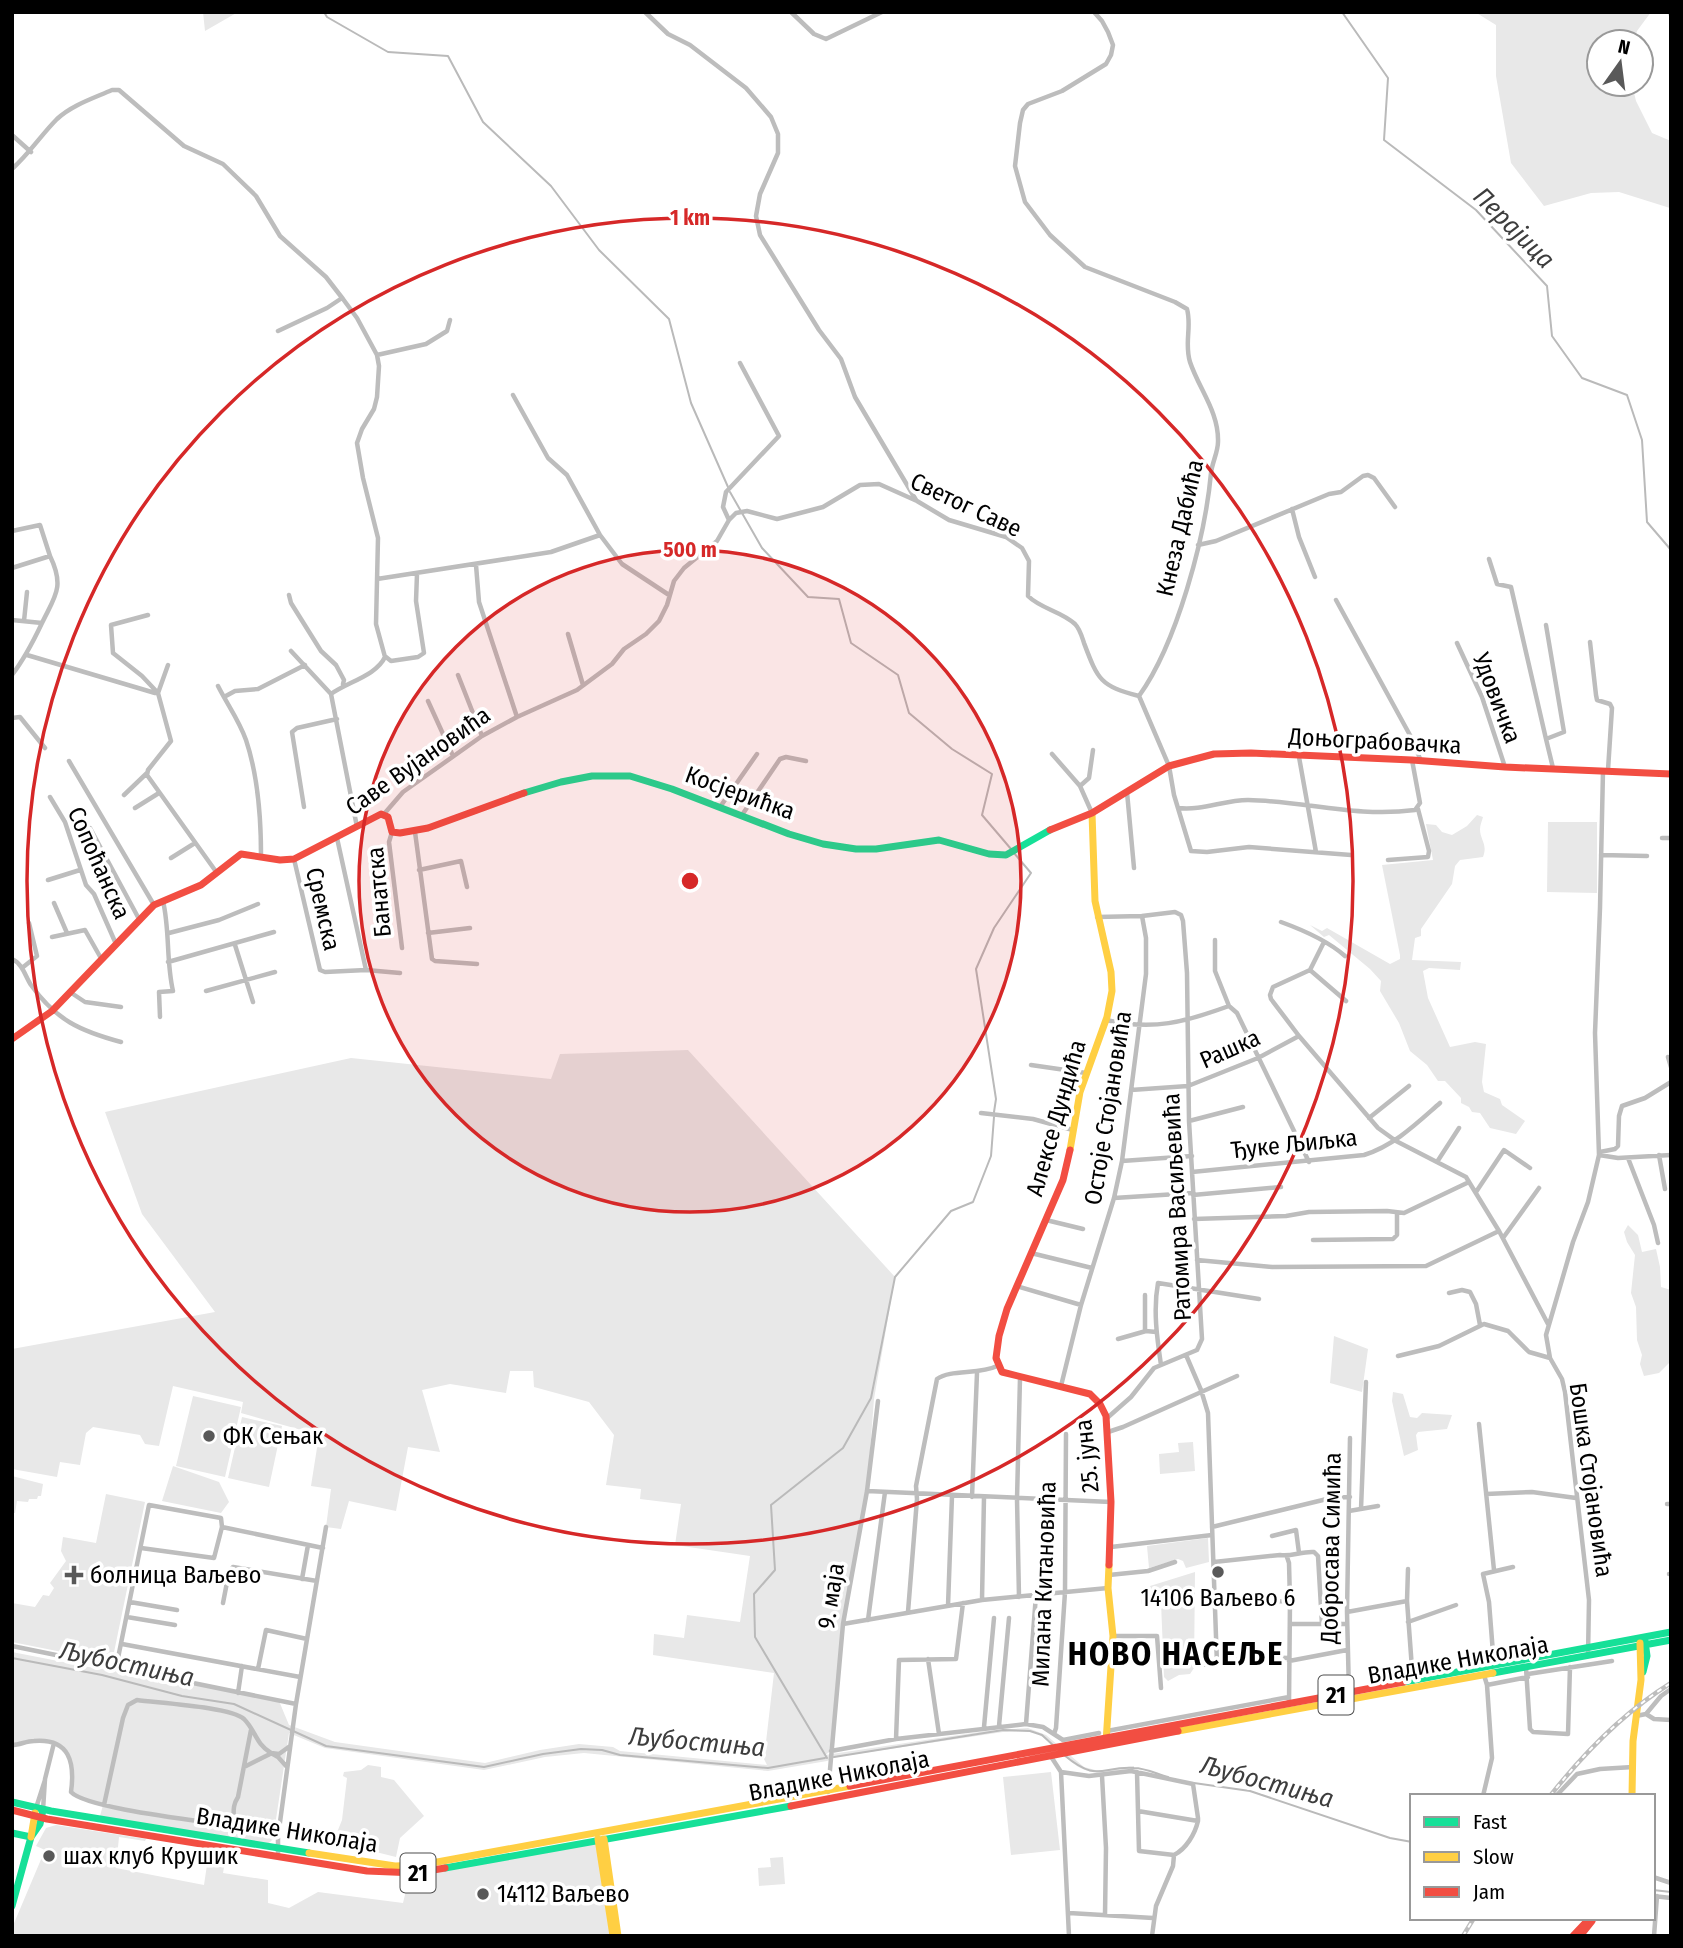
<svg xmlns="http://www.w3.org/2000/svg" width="1683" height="1948" font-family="'Fira Sans Condensed',sans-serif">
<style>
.green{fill:#e8e8e8}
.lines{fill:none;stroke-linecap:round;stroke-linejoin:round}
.stream{stroke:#bababa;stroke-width:2}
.street{stroke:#bdbdbd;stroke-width:4.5}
.fast{stroke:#16e098;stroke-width:7}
.slow{stroke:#ffcf43;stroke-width:7}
.jam{stroke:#f24e42;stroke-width:7}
.rail-casing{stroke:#bdbdbd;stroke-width:4.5}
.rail{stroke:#fff;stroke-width:2;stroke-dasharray:5;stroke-linecap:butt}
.ring{fill:none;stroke:#d62828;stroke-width:3.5}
.poi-dot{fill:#595959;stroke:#fff;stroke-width:2.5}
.labels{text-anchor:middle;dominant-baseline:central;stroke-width:7;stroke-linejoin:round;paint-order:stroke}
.shield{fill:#fff;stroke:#4c4c4c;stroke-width:2}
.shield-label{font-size:23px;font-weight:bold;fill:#000}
.street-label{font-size:24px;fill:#000;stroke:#fff}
.poi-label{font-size:24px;fill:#000;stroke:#fff;text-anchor:start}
.water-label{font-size:26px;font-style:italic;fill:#3d3d3d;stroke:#fff}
.district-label{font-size:32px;font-weight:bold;letter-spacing:2px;fill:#000;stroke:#fff}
.centre{fill:#d62828;stroke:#fff;stroke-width:3.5}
.ring-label{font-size:21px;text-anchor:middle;font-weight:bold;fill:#d62828;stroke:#fff;stroke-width:7;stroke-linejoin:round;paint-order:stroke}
</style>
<rect width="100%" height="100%" fill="#fff"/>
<path class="green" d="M203,12h35l-33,19z
M1475,12h176l-14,19 -3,11h-35v42h33l4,17 16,32 19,8 -1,67 -51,-16 -28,1 -47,13 -33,-43 -15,-87v-51z
M1477,815l6,2c-1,4 -3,8 -3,12 0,11 8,15 3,28l-23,3 -5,6 -3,18 -31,45v7l-6,2 -3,22 49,2 -1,8 -31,-2 -6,3 5,27 22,49 25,-5 11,2 -4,38 2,10 16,7 2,6 23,16 -9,13 -26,-6 -10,-15 -8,-1 -3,-5 -8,-4v-5l-16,-17h-7l-11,-16 -17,-14 -11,-28 -19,-32 1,-10 -11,-12 -41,-34 -5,2 -14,-12 12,6 5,-3 63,36 10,-5v-4l-18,-90 51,-5 -7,-36 10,1 6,7 10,3 15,-9z
M1548,822h49v71l-50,-1z
M688,1050l207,227 -21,122 -7,92 -24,133 -12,127 -6,4 161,-24 42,-3 18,7 38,32 15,4 35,-5v3c-16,2 -33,7 -49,1 -18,-7 -28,-25 -44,-34 -10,-7 -27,-4 -38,-4l-167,25 -9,4 -59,10 -184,-18 -39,4 -61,13 -159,-22 -36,-15 -16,106 -6,6 -167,-29 3,-11 -27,-8 -5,-5c6,-48 -15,-56 -59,-47v-93l87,17 17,-1 163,33 10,24 46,17 150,21 55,-13 39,-6 34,3 7,4 147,14 -3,-6 10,-86 -121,-18 1,-21 30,4 3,-23 53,7 10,-66 -75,-11 6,-41 -41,-5 1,-10 -35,-4 8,-50 -25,-33 -55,-15 -1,-16h-23l-4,22 -56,-9 -28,6 18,62 -32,-5 -12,64 -47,-10 -8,28 -15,-2 5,-38 -20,-3 8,-51 -78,-22 2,-11 -70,-16 -14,60 -14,-2 -5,-9 -47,-8 -7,6 -6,32 -20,-3 -3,15 -45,-8v-120l203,-37 -73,-98 -37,-102 246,-54 200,21 9,-25z
M1628,1225l10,10 4,17 14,-3 4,18 1,20 10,3v71l-12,12 -15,3 -4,-12 2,-9 -5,-15 -1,-33 -5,-14 4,-38 -8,-13 -3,-10z
M1334,1336l34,13 -6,43 -32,-9z
M1393,1392l10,2 7,23 7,1 5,-5 30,2 -5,14 -29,3 -2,3 2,15 -14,6 -12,-55z
M193,1396l48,11 -16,70 -49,-11z
M242,1417l40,9 -13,61 -41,-9z
M1193,1442l2,29 -35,3 -1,-20 20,-2 -1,-9z
M173,1466l46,16 10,20 -8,11 -59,-12z
M12,1476l31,8 -2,12h-3l-1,3h-8l-1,3 -11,-1 -2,12h-3z
M106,1494l39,8 -33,160 -100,-20v-39l23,4 8,-12 6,1 5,-8 -4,-5 16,-22 -5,-10 2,-14 33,6z
M1208,1538l1,24 -23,6 -3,-7 -5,-2 -29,9 -2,-22z
M1195,1572l-1,96 -4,6 -11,1 -11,6 -4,-4 -3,-75 -2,-2 -17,5c-1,-7 1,-15 8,-19z
M368,1765l13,2v10l13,3 30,36 -24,22 -4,19 -56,-14 -4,-8 6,-15 5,-42 -4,-2 1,-4 17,-2z
M1051,1772l9,78 -49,5 -8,-78z
M56,1825l90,14 -1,2 -26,-4 -3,31 88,17 4,-27 17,3 -2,12 45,7v23l21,5 29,-16 85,11 7,-29 188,-33 15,95h-601v-8l33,-78 -9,-4 10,-18z
M783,1857l2,27 -26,2 -1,-18 13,-1 -1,-9z"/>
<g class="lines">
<path class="stream" d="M324,12l3,5 61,35 60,4 35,66 68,64 48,64 70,69 22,84 37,84
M1342,12l46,66 -4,62 92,70 71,76 5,50 30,42 45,17 15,45 5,82 24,28
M730,492l32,56 46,49 31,2 12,44 47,32 11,38 43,36 40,25 -10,41 29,34
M994,1112l2,-13 -20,-130 18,-41 37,-55 -17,-20
M12,1658l90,17 80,21 52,8 92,42 158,21 59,-13 38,-5 21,1 18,5 148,13 57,-10
M1064,1755c34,28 36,11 70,13 11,0 23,6 34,9
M834,1757l169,-27 27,1 12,4 13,12
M827,1758l-72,-121 -1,-43 21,-24 -4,-65 72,-57 28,-50 24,-121 56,-66 22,-9 18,-46 3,-39
M1194,1783l56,8 140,47 22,4
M1653,1890l18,2"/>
<path class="street" d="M645,12l23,22 22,11 56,43 25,29 7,17v19l-18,41 -4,22 4,19 59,95 22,29 14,38 61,103
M791,12l23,22 12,5 56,-27
M1094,12l8,9 6,11 5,13 -2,10 -5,9 -44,27 -34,13 -5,6 -3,13 -5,43 10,36 25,33 35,32 90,35 12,7c5,18 -3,34 3,53 9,27 29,50 28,80 0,10 -6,21 -7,31 -6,65 -34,170 -72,223
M1670,12l1,3
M12,135l19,17
M12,169c17,-15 29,-34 45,-50 15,-14 37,-21 55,-29h7l65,56 39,18 33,32 24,40 46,41 17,22 14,19 20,37 2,11 -2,31 -3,12 -12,20 -5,14 6,35 15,60 -2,86 9,33c-9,19 -38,25 -54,37
M278,331l49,-23 15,-10
M377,355l49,-11 21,-13 3,-11
M513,395l35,63 19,17 33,60 22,29 47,31
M1292,509l7,28 16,40
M729,520l-6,-13 3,-15 53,-56 -39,-73
M12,531l28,-6 10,31
M1198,545l18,-4 113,-47 12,-2 22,-16 5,-1 6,3 21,29
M1489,559l8,25 14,3 35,152
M476,565l3,37 38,115
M12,568l38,-12c15,31 5,40 -8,67 -9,19 -17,35 -30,52
M377,579l174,-27 49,-17
M289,595l2,8 30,48 15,14 8,15 -1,4
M1336,600l75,137 10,24
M148,615l-37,10 2,28 29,23 16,17 13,48 -23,29 -1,5 70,98
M12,620l30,3
M24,621l3,-29
M1546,625l18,107 -18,7 7,29
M568,634l15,51
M1590,642l6,53 1,5 13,4 2,4 -4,62
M1457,643l25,54 23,70
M291,651l40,43
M27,655l128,38h3l10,-28
M386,657l5,4 27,-4 6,-4 -8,-52 1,-27
M458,675l24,61
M218,686c9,18 21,34 28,54 12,36 15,77 15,115
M331,694l26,133
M224,697l11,-6 23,-2 47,-24
M428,701l25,55
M12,718l8,-1 25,31
M1052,754l28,32 12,27
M1299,757l17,95
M69,761l85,144
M1080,786l9,-8 4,-28
M1127,792l7,76
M124,795l23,-22
M50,797l15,25 21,63 8,9 22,50
M304,807l-12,-75 5,-4 40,-9
M720,807l37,-53
M135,808l24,-15
M1178,808c24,3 46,-8 70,-8 57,1 108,18 167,10l5,-7 -8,-43
M384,814l19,-22 79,-56 35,-19 60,-27 35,-26 12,-15 22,-15 13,-13 8,-16 7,-24 10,-13 33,-27 12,-21 7,-7 11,-2 30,8 46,-12 37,-22 19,-1 38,17 32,19 57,17 16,11 7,13 -1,35c13,13 33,15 47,28 5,5 7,13 9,19 14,37 16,43 55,53l30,70 5,29 17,56 16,1 42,-5 102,8
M742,815l38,-56 6,-2 20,4
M90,828l49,91
M392,832l-3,10 13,106
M415,832l17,127 3,2 42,3
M337,838l29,132
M1662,838h9
M1601,855l46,1
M171,858l24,-15
M294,859l26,111 5,2 41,-2 34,3
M1388,860l40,-3 1,-6 -11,-42
M419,870l42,-9 6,26
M48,880l32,-10
M54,903l13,30
M1281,922c22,8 46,18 64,34
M169,933l50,-13 39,-16
M428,933l42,-5
M52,937l33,-7 17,30
M1215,940v31l14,35
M1324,942l-14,28 -37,17 -3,8 1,4 28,37 79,92 18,13 70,36 33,54 49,93
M235,945l18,57
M12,959c11,5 13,17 19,26 25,35 49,46 90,57
M168,962l106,-30
M22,968l15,-12 -8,-33
M1310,970l36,31
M206,991l69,-19
M70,992l15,10 36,5
M1229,1006l8,7 72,149
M160,1017l-1,-25 14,-1c-7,-30 -3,-60 -10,-90
M1106,1020c47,11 79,2 123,-14
M1668,1057l3,10
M1031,1065l55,8
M1131,1090l57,-4 70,-28 41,-22
M981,1113l52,6 40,11
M1369,1118l40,-32
M1189,1121l54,-14
M1600,1152l15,-3 3,-3 1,-30 3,-10 23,-8 26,-16
M1599,1155l19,3 53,-3
M1659,1155l6,34
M1628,1158l26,67 4,18
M1122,1161l70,-5
M1437,1162l22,-34
M1192,1172l172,-17c31,-10 52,-31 76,-52
M1476,1192l28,-42 26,18
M1193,1195l88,-8
M1114,1198l79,-5
M1194,1219l92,-3 23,-4 78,-1 17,2 65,-31
M1046,1220l37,9
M1503,1238l36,-50
M1313,1240l80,-1 4,-4v-22
M1031,1253l61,15
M1197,1260l75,7 154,-1 73,-35
M1016,1286l65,19
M1449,1293l13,-3 8,2 6,12 4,21
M1145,1295v34l1,2 10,1
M1118,1339l28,-8
M1186,1355l15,35 7,23 9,251
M1398,1356l41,-10 45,-22 24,7 21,21 21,6
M1161,1365c-4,-27 -8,-55 -3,-82l101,16
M1061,1386l20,-81 33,-107 8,-37 24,-187v-36l-4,-22 -45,1
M1106,1419l25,-22 23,-29 43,-18 5,-11 -13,-218 -2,-148 -4,-52 -2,-6 -6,-3 -33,4
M1479,1424l15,146
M1108,1432l15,-5 114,-51
M867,1491l244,11
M1486,1494l46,-2 44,6
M972,1497l5,-124
M1667,1504h4
M1361,1509l5,-127
M1349,1511l29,-5
M222,1527l101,21
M1212,1527l119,-29 19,-1
M1272,1536l24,-6 3,23
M1111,1547l101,-12
M1287,1557l2,6 1,38 -1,103
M1214,1562l66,-7c11,2 22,-4 34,-3l4,4 4,68
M1408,1569l-1,32 6,81
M1669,1574h2
M1109,1575l39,-4 27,-9
M302,1579l6,-34
M1019,1597l-2,-98 3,-121
M982,1600l2,-103
M130,1602l47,8
M223,1603l6,-31 4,-5 84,14
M1216,1603l74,-2
M948,1606l4,-110
M908,1612l9,-113 -1,-13 21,-107c14,-10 42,-4 60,-13
M1347,1612l60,-11
M127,1617l48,8
M868,1620l17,-128
M1408,1622l48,-17
M843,1624l139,-24 126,-12
M1290,1624h57
M1113,1636h44l4,52
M122,1644l178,33
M12,1646l284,58
M1588,1656l1,-56 -24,-208 -3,-13 -12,-21 -4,-23 27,-93 15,-40 11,-47 -4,-122 5,-125 3,-137
M928,1659l11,75
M1289,1661l58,-11
M1201,1665l56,-8 32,1
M1494,1666l-5,-64 -6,-28 30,-7
M116,1668l33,-163 72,13 1,9 -8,31 -73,-10
M1526,1668l4,61 3,3 35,2 2,-67
M258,1669l8,-39 41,9
M1528,1674l84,-13
M1487,1685l41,-8
M238,1693l4,-27
M1349,1693l-2,-81 3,-174
M1646,1714l8,5 17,1
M1636,1716l10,-2 15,-18 10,-7
M1026,1724l10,-129
M999,1726l10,-108
M984,1727l10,-109
M251,1730l-13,67c-7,11 -3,17 -5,29l25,4
M1107,1731l182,-34
M1054,1734l2,-6 9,-136 1,-158
M896,1739l3,-79 57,-1 7,-56
M12,1745c8,0 14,-4 22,-4 36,-3 41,22 37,51 16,17 133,29 162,34
M831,1751l65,-12 130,-15 17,3 20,13 36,-7
M1050,1755l11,17 8,164
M244,1767l26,-13
M287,1767l-9,-10 -7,-4 8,1 11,-8
M1061,1772l28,4 42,-5 62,13 5,34v3l-60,-10
M1137,1772l2,79 35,4
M1102,1776l4,72 -1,67
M828,1792l15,-168 24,-133 11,-90
M1483,1796l9,-38 -5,-73 -3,-10
M1556,1796l21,-22 23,-5 33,-2
M104,1805l19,-87 5,-13 9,-5c21,3 94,7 107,19 12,12 11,24 27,34
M36,1808l9,-28
M43,1810l2,-31 9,-36
M278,1856v-19l18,-133 30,-177
M1653,1877l18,6
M1653,1896l18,2
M1069,1913l84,5
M1152,1936l4,-30 17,-40 1,-11c12,-6 21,-21 24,-34
M1654,1936l3,-40"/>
<path class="fast" d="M524,793l37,-11 31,-6h38l42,13 117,45 34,10 33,5h20l63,-9 50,14 17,1 44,-25
M1643,1672l4,-16 -2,-15
M1493,1673l178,-33
M1404,1682l267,-50
M12,1802l39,9 258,42
M12,1833l19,4
M445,1868l346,-62
M12,1906l19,-69 9,-13 3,-14"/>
<path class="slow" d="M1070,1150l10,-58 27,-75 5,-26 -1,-19 -16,-71 -3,-88
M1178,1731l315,-58
M1106,1742l7,-106 -5,-48 1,-23
M1632,1796l1,-55 8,-61 -1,-37
M31,1837l4,-24
M598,1839l15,97
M604,1839l14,97
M309,1853l86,13 26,-1 429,-79"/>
<path class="jam" d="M1050,830l42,-17 77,-47 45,-12 37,-1 161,7 93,7 166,7
M12,1039l40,-28 102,-106 47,-20 40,-31 39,6 14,-1 87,-45 7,3 4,15 8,1 28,-5 96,-35
M1070,1150l-7,30 -56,129 -8,27 -3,22 6,14 88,22 10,10 6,12 5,86 -2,63
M850,1786l554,-104
M791,1806l387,-75
M12,1810l35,9 320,52 49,2 29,-5
M1573,1936l17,-18
M1580,1936l12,-15"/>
<defs>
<path id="rail" d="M1550,1796c34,-43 74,-84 121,-113
M1463,1936l11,-18"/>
</defs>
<use href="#rail" class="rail-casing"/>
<use href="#rail" class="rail"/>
</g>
<circle cx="690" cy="881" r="331" fill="#d62828" fill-opacity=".12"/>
<g class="ring">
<circle cx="690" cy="881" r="331"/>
<circle cx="690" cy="881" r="663"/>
</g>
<g class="poi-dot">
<circle cx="209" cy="1436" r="7"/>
<circle cx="1218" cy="1572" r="7"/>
<path d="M70.5 1564.5h7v7h7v7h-7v7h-7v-7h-7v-7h7z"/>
<circle cx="49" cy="1856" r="7"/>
<circle cx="483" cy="1894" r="7"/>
</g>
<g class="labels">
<g class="shield">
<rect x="1318.5" y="1675.5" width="35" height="39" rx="5"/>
<rect x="400.5" y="1853.5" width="35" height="39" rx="5"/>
</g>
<g class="shield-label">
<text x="1336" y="1695">21</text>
<text x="418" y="1873">21</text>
</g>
<g class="street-label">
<text transform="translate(966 505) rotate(25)">Светог Саве</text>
<text transform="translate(1180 528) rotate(-77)">Кнеза Дабића</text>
<text transform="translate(1497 698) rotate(69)">Удовичка</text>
<text transform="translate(1375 741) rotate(3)">Доњограбовачка</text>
<text transform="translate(418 761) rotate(-35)">Саве Вујановића</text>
<text transform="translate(740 793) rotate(20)">Косјерићка</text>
<text transform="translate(99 863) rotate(66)">Сопоћанска</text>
<text transform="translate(379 892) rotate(-95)">Банатска</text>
<text transform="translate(323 909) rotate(77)">Сремска</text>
<text transform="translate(1230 1049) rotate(-24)">Рашка</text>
<text transform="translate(1108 1108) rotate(-81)">Остоје Стојановића</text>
<text transform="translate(1056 1118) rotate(-74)">Алексе Дундића</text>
<text transform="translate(1294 1144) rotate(-6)">Ђуке Љиљка</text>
<text transform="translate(1177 1207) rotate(-93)">Ратомира Васиљевића</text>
<text transform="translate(1087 1456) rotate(-96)">25. јуна</text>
<text transform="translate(1591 1480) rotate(82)">Бошка Стојановића</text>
<text transform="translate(1331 1548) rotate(-89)">Добросава Симића</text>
<text transform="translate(1044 1584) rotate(-88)">Милана Китановића</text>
<text transform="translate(831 1596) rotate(-81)">9. маја</text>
<text transform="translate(1458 1660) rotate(-10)">Владике Николаја</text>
<text transform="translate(839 1776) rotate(-11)">Владике Николаја</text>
<text transform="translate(287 1830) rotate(9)">Владике Николаја</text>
</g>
<g class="poi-label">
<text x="223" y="1436">ФК Сењак</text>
<text x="90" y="1575">болница Ваљево</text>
<text x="1218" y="1598" text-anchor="middle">14106 Ваљево 6</text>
<text x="63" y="1856">шах клуб Крушик</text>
<text x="497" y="1894">14112 Ваљево</text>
</g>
<g class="water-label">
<text transform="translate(1514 228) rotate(45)">Перајица</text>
<text transform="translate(127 1664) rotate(12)">Љубостиња</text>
<text transform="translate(697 1742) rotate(5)">Љубостиња</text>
<text transform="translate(1267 1782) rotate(15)">Љубостиња</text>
</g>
<g class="district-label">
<text x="1176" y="1654">НОВО НАСЕЉЕ</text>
</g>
</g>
<circle cx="690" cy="881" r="10" class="centre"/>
<g class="ring-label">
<text x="690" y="225">1 km</text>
<text x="690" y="557">500 m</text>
</g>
<rect width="1683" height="1948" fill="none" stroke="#000000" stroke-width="28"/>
<rect x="1410" y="1794" width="245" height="126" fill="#ffffff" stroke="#999999" stroke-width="2"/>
<rect x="1424" y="1817" width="35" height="10" fill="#16e098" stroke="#999999" stroke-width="2"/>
<text x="1473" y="1829" font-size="21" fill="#000000">Fast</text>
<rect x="1424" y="1852" width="35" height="10" fill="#ffcf43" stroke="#999999" stroke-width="2"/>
<text x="1473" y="1864" font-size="21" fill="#000000">Slow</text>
<rect x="1424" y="1887" width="35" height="10" fill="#f24e42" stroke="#999999" stroke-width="2"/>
<text x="1473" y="1899" font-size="21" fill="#000000">Jam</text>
<g transform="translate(1620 63) rotate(14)"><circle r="33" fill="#ffffff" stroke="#999999" stroke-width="2"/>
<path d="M0-5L12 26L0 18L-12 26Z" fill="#595959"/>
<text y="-10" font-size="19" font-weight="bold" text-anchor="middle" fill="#000000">N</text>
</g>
</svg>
